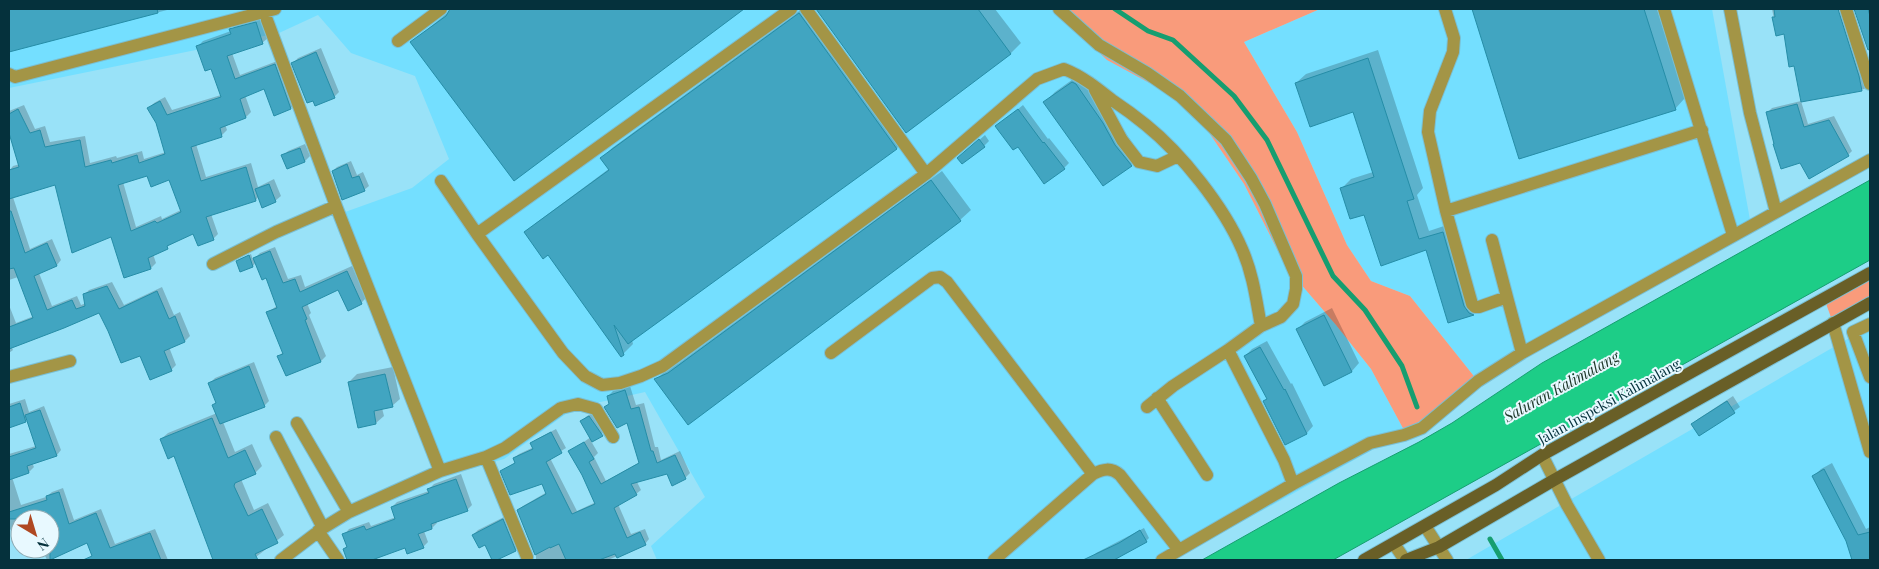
<svg xmlns="http://www.w3.org/2000/svg" width="1879" height="569" font-family="'Playfair Display',serif">
<style>
.built{fill:#74dfff}
.green{fill:#f99b7b}
.water{fill:#1dcd87;stroke:#169e70}
.shadow{fill:#0003;fill-rule:evenodd}
.lines{fill:none;stroke-linecap:round;stroke-linejoin:round}
.stream{stroke:#169e70;stroke-width:5}
.building{fill:#41a5c1;stroke:#258da7;fill-rule:evenodd}
.minor-casing{stroke:#7bbfd2;stroke-width:14}
.major-casing{stroke:#7bbfd2;stroke-width:14}
.minor{stroke:#a39546;stroke-width:12}
.major{stroke:#695f27;stroke-width:12}
.labels{text-anchor:middle;dominant-baseline:central;stroke-width:4;stroke-linejoin:round;paint-order:stroke}
.street-label{font-size:14px;fill:#05313c;stroke:#e8f9ff}
.water-label{font-size:15px;font-style:italic;fill:#1d3628;stroke:#e8f9ff}
</style>
<rect width="100%" height="100%" fill="#99e2f8"/>
<path class="built" d="M9,9h1045l136,96 54,79 42,83 50,58 35,44 34,63 -233,128h-515l-6,-14 54,-49 -60,-105 -71,16 -70,51 -57,16 -113,-259 78,-28 37,-29 -34,-83 -64,-23 -33,-38 -39,18 -270,55z
M1320,9h392l40,222 -275,149 -67,-84 -39,-15 -24,-36 -50,-113 -53,-90z
M1870,326v234h-404z"/>
<path class="green" d="M1054,9h266l-76,33 53,90 50,113 24,36 39,15 67,84 -72,52 -34,-63 -35,-44 -50,-58 -42,-83 -54,-79 -83,-45z
M1870,273v30l-37,20 -9,-25z"/>
<path class="water" d="M1870,180v80l-537,300h-131l137,-77 80,-41 33,-19 90,-60z"/>
<path class="shadow" d="M9,9h162l-162,42z
M452,9h290l-228,170 -102,-137z
M802,9l105,129 -10,10 -265,192 1,4 -10,10 -75,-100 -22,-22 10,-9 74,-55 -8,-10 10,-10z
M817,9h178l26,34 -10,10 -105,78z
M1474,9h183l28,89 -10,11 -155,48z
M1772,9h72l25,76 -5,4 -62,11 -7,-35 -10,-32 -8,1z
M1855,9h15v39h-2z
M261,18l7,20 -6,5 -30,10 8,22 40,-15 16,43 -5,5 -16,6 -11,-27 -19,8 6,17 -5,5 -21,7 2,6 -5,5 -26,9 10,33 45,-14 7,24 16,-8 7,17 -6,5 -16,-5 -3,4 -45,14 7,20 -5,5 -19,-7 -41,22 3,9 -5,5 -27,8 -13,-41 -55,-52 -40,12 -7,-24 4,-5 7,-2 -8,-26 -3,2v-29l15,-6 11,24 10,-3 5,16 35,-6 5,27 26,-7 1,2 25,-7 2,8 22,-7 -9,-30 -8,-14 5,-5 11,-6 7,13 49,-15 -9,-28 -14,-21 5,-5 28,-10 5,-6zM148,175l22,4 11,31 -19,9 -1,-3 -25,11 -13,-45z
M321,48l18,44 -5,5 -41,-34 5,-5z
M1378,50l45,138 -6,7 12,36 24,-8 20,74 9,8 -9,9 -24,7 -22,-72 -62,-36 -23,-25 9,-9 22,-7 -20,-62 -57,-27 10,-9z
M1083,72l58,83 -10,10 -86,-63 10,-10z
M1801,101l7,23 26,-8 18,35 -4,4 -80,-43 4,-4z
M1023,105l25,34 1,-1 20,25 -5,5 -46,-23 -21,-19z
M985,135l4,6 -5,5 -20,7z
M305,144l5,12 -5,5 -17,7 -5,-12 5,-5z
M351,161l6,14 6,-3 6,14 -5,4 -31,-19 4,-4z
M942,171l29,39 -11,10 -272,203 -32,-43 10,-10 13,-7z
M9,185l21,64 22,-10 9,21 -4,5 -18,8 13,33 25,-10 4,9 5,-2 -2,-8 5,-5 23,-8 12,23 38,-18 12,28 6,-3 10,24 -5,5 -16,6 7,18 -5,5 -30,-16 -32,-24 -10,-19 -88,35 2,4 -4,3v-48l7,18 18,-7 -16,-39 -9,3z
M275,247l13,32 13,-4 4,12 47,-21 14,32 -5,5 -22,-15 -32,15 4,10 -2,2 17,41 -5,5 -35,14 -7,-19 4,-4 -16,-39 11,-8 -11,-28 -11,-15 -3,4 -12,4 -1,-11 11,-5 2,6 7,-7z
M1332,308l27,55 -7,8 -28,14 -27,-55 8,-8z
M1267,341l24,43 1,-1 21,43 -6,7 -21,10 -22,-42 4,-3 -23,-42 7,-7z
M254,362l15,39 -5,5 -41,16 12,30 17,-8 10,22 -7,7 -14,6 13,31 14,-7 16,32 -28,22 -8,3h-34l-39,-105 -14,-16 7,-6 49,-20 -3,-8 3,-4 -7,-18 5,-5z
M393,367l7,32 -8,7 -10,2 2,8 -8,7 -27,-41 8,-8z
M630,386l6,19 8,-2 11,44h3l3,13 19,-9 10,22 -5,5 -17,-6 -31,10 4,8 -5,4 -18,10 13,30 14,-5 4,10 -4,5 -37,16h-72v-6l-18,-44 5,-4 24,-14 -5,-10 -40,-11 14,-9 -2,-4 5,-4 15,-7 -2,-4 5,-4 19,-10 10,19 -16,10 27,53 19,-9 -13,-28 -14,-22 22,-15 -9,-16 5,-5 9,-4 11,18 -16,11 7,12 -4,4 12,24 34,-19 -12,-41 -18,-18 -2,-7 5,-5z
M1733,396l7,11 -40,28 -7,-11 5,-5z
M25,399l4,13 15,-6 17,44 -4,5 -25,8 2,4 -5,5 -17,5 9,28 25,-8 6,-5 11,-4 11,32 27,-11 14,35 40,-15 13,31h-72l-8,-19 -41,19 -5,-11h8v-30h-30v8l-11,3v-76l27,-8 -9,-27 -18,7v-22z
M1832,463l34,66 4,-2v33h-17l-6,-20 -33,-64 7,-7z
M461,474l11,31 -5,5 -31,11 1,2 -5,5 -8,3 4,11 -5,5 -17,-1 -34,14h-24l-4,-11 4,-4 -4,-10 5,-6 20,-7 2,4 25,-9 -4,-10 5,-5 32,-11v-2l5,-5z
M508,515l12,29 -5,6 -21,10 -9,-16 -12,-9 5,-5z
M1144,528l5,10 -3,3 -35,19h-21l3,-2v-1l3,-4z"/>
<g class="lines">
<path class="stream" d="M1115,9l33,22 25,9 61,56 33,44 66,136 32,34 37,56 15,41
M1490,539l12,21"/>
</g>
<path class="building" d="M9,9h148l1,4 -149,39z
M450,9h294l-230,172 -104,-139 36,-26z
M816,9h162l33,45 -105,79z
M1472,9h172l32,101 -157,49z
M1774,9h64l21,67 3,15 -61,11 -7,-36 -5,1 -5,-33 -8,2 -4,-19h3z
M1854,9h14l2,7v33l-2,1z
M799,13l98,136 -269,195 -14,-19 10,30 -3,2 -73,-102 -5,4 -19,-27 85,-62 -9,-12z
M256,22l7,22 -36,12 8,23 40,-15 16,45 -17,7 -10,-27 -24,10 6,19 -26,10 2,9 -31,10 10,34 45,-14 10,34 -50,16 8,23 -16,6 -5,-12 -26,12 1,3 -20,9 3,11 -27,9 -13,-41 -39,16 -17,-68 -46,14v-29l10,-3 -10,-34v-19l9,-5 12,24 10,-3 5,17 35,-7 5,27 26,-7 1,3 25,-8 2,8 26,-9 -9,-31 -9,-15 13,-7 7,14 54,-18 -10,-28 -6,2 -9,-25 35,-12 -2,-5zM147,176l4,11 18,-7 12,32 -24,11 -2,-2 -24,10 -13,-46z
M316,52l19,46 -20,8 -2,-5 -6,2 -16,-40z
M1368,58l46,141 -7,2 12,38 24,-7 21,74 5,7 5,2 -26,8 -22,-73 -45,16 -17,-51 -14,4 -10,-31 34,-11 -21,-65 -43,15 -15,-44z
M1072,82l4,2 27,39 12,22 17,21 -29,20 -60,-84z
M1797,104l7,23 25,-7 20,36 -40,23 -9,-16 -19,6 -8,-25h1l-8,-32z
M1018,109l25,34 1,-1 21,27 -21,15 -26,-37 -5,3 -18,-24z
M979,139l6,8 -23,17 -5,-6z
M300,148l5,14 -18,7 -6,-14z
M347,164l5,14 7,-2 6,15 -23,9 -10,-29z
M931,180l30,41 -273,204 -34,-46 14,-6z
M269,184l7,18 -14,6 -7,-19z
M9,211h2l14,42 22,-10 10,23 -23,10 13,34 25,-10 4,9 9,-3 -2,-12 24,-8 12,23 38,-18 12,28 6,-3 10,26 -21,9 8,20 -22,9 -10,-24 -19,7 -13,-32 -9,-18 -35,15 -55,21v-22l24,-9 -19,-50 -5,1z
M270,251l13,32 12,-4 5,13 47,-21 15,33 -14,7 -10,-21 -36,17 5,12 -2,1 16,42 -35,14 -9,-20 6,-2 -17,-42 11,-4 -11,-30 -4,2 -9,-22z
M249,255l4,12 -13,5 -4,-11z
M1324,315l28,57 -28,14 -28,-57z
M1260,347l24,43 1,-1 22,45 -22,11 -22,-44 4,-2 -23,-43z
M249,366l16,41 -45,17 -8,-19 4,-2 -8,-20z
M385,374l8,33 -19,4 2,13 -18,4 -10,-46z
M625,390l6,19 8,-2 12,44h2l4,12 18,-8 11,24 -14,7 -5,-12 -36,10 6,11 -23,13 13,30 13,-6 6,13 -29,13 -2,-4 -16,6h-33l-7,-16 -9,4v-1l-15,8 -18,-45 29,-16 -4,-10 -32,11 -10,-24 15,-8 -2,-5 20,-9 -3,-6 21,-11 11,21 -16,9 26,52 23,-10 -13,-29 -14,-24 16,-9 10,17 -5,3 12,22 38,-21 -12,-40 -10,5 -13,-21 5,-3 -2,-8z
M1727,401l8,12 -36,23 -8,-12z
M20,403l6,19 -17,6v-21z
M40,410l17,46 -30,10 2,7 -20,7v-23l27,-9 -11,-33z
M589,416l14,20 -11,6 -12,-21z
M212,418l16,40 17,-8 11,24 -21,9 -1,3 14,30 14,-7 16,34 -23,11 3,6h-45l-39,-104 -6,3 -8,-20z
M1824,469l34,66 12,-3v28h-18l-6,-19 -34,-65z
M456,479l12,32 -37,13 1,5 -14,5 6,14 -17,6 -2,-6 -33,12h-25l-4,-11 4,-2 -5,-13 22,-8 2,4 29,-11 -4,-12 38,-14 -2,-4z
M59,492l10,32 27,-11 14,35 40,-15 11,27h-78l9,-4 -5,-13 -37,17v-41h-41v-7l38,-12 -1,-4z
M503,519l13,32 -19,9h-5l-7,-15 -6,3 -7,-13z
M1140,530l7,12 -33,18h-31l36,-17z"/>
<g class="lines">
<defs>
<path id="minor" d="M806,9l120,165
M1059,9l40,36 48,28 33,23 46,44 25,38 14,26 31,72v13l-3,15 -12,13 -20,9 -33,24 56,110 9,24
M1445,9l9,29 -1,14 -23,59 -2,21 18,79 26,93 3,3h4l28,-10 15,56
M1664,9l69,226
M1730,9l20,104 26,99
M1846,9l24,75
M267,20l69,186 104,265 -91,41 -26,16 -42,32
M398,41l43,-32
M9,74l6,3 260,-68
M1095,90l27,50 17,22 18,4 21,-10
M441,181l36,53 86,119 22,23 17,9 18,-2 21,-7 22,-10 263,-192 111,-95 27,-10c18,7 33,19 48,31 12,8 23,16 34,25 36,29 78,82 96,124 11,25 14,50 19,77
M1446,211l256,-81
M477,234l314,-225
M1492,240l15,57
M213,264l63,-32 60,-26
M1833,323l37,129
M1870,324l-17,8 17,45
M831,353l101,-75 8,-1 7,5 146,192
M9,377l61,-16
M1157,398l50,77
M1147,407l26,-21 55,-36
M297,423l52,89
M276,437l47,91
M1542,455l25,50 32,55
M486,457l19,-9 56,-40 17,-4 18,5 17,28
M440,471l46,-14 41,100
M1425,526l22,34
M318,531l20,29
M1394,544l11,16
M994,560l99,-86c10,-5 18,-7 27,1l59,75
M1162,560l131,-76 77,-41 34,-8 18,-7 56,-47 44,-28 348,-193"/>
<path id="major" d="M1364,560l132,-75 46,-30 328,-182
M1406,560l33,-13 115,-67 316,-177"/>
</defs>
<use href="#minor" class="minor-casing"/>
<use href="#major" class="major-casing"/>
<use href="#minor" class="minor"/>
<use href="#major" class="major"/>
</g>
<g class="labels">
<g class="street-label">
<text transform="translate(1609 401) rotate(-29)">Jalan Inspeksi Kalimalang</text>
</g>
<g class="water-label">
<text transform="translate(1561 386) rotate(-29)">Saluran Kalimalang</text>
</g>
</g>
<rect width="1879" height="569" fill="none" stroke="#05313c" stroke-width="20"/>
<g transform="translate(35 534) rotate(142)"><circle r="24" fill="#e8f9ff" stroke="#8da9b1"/>
<path d="M0-4L9 19L0 12L-9 19Z" fill="#af4822"/>
<text y="-8" font-size="14" font-weight="bold" text-anchor="middle" fill="#05313c">N</text>
</g>
</svg>
